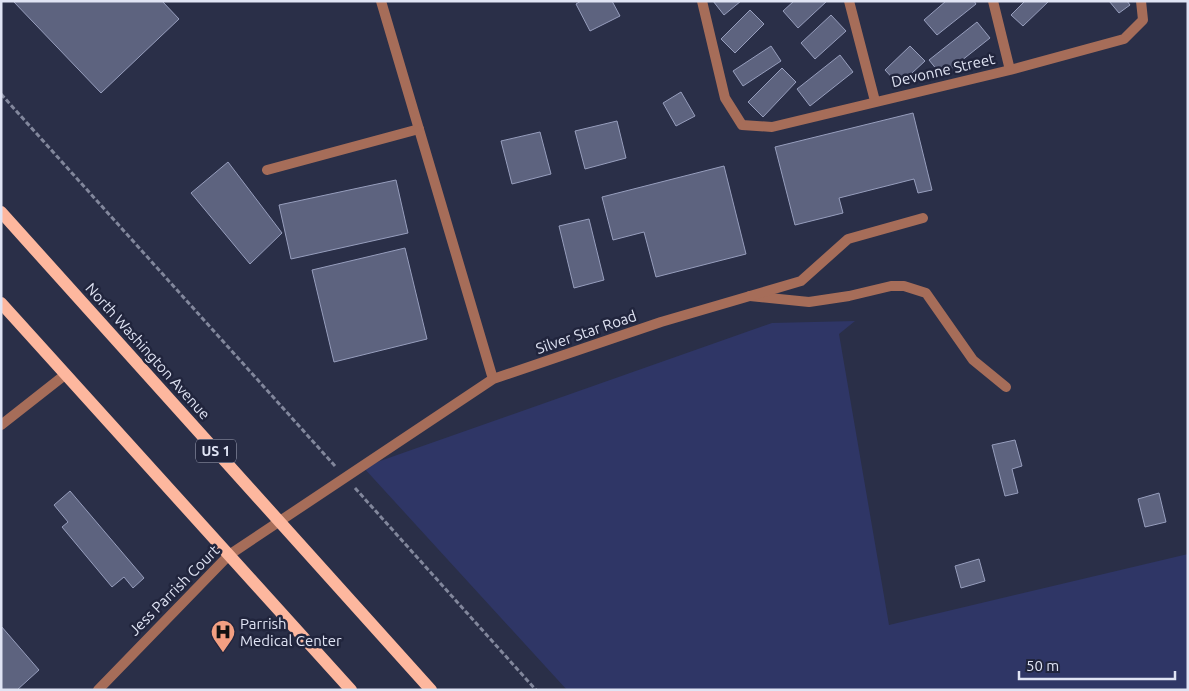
<svg xmlns="http://www.w3.org/2000/svg" width="1189" height="691" font-family="Ubuntu,sans-serif">
<style>
.green{fill:#2f3666}
.building{fill:#5d637f;stroke:#979ebd}
.lines{fill:none;stroke-linecap:round;stroke-linejoin:round}
.path{stroke:#82879c;stroke-width:3;stroke-dasharray:5 2.5;stroke-linecap:butt}
.lane{stroke:#a66d59;stroke-width:10}
.street{stroke:#a66d59;stroke-width:10}
.primary{stroke:#fdb79e;stroke-width:12}
.labels{text-anchor:middle;dominant-baseline:central;stroke-width:5;stroke-linejoin:round;paint-order:stroke}
.shield{fill:#21253d;stroke:#a7abbd;stroke-width:1}
.shield-label{font-size:14px;font-weight:bold;fill:#e0e4f4}
.street-label{font-size:15px;fill:#e0e4f4;stroke:#21253d}
.poi-label{font-size:15px;fill:#e0e4f4;stroke:#21253d;text-anchor:start}
</style>
<rect width="100%" height="100%" fill="#2a2f48"/>
<path class="green" d="M855,321l-16,13 50,291 299,-71v136h-621l-204,-223 409,-144z"/>
<path class="building" d="M13,1h149l17,18 -78,74z
M581,1h31l8,15 -30,15 -14,-27z
M713,1h28l-17,14z
M794,1h33l-29,27 -15,-17z
M946,1h28l2,3 -39,31 -13,-15z
M1025,1h24l-26,25 -12,-11z
M1109,1h18l3,4 -11,8z
M750,10l14,14 -29,29 -14,-14z
M831,15l15,16 -31,28 -14,-16z
M977,22l13,16 -48,38 -13,-16z
M771,46l10,15 -38,25 -10,-15z
M910,46l15,15 -26,24 -14,-15z
M840,55l13,17 -43,34 -13,-17z
M782,68l14,14 -33,35 -15,-15z
M681,92l14,24 -19,10 -13,-23z
M913,113l19,77 -14,3 -4,-14 -75,19 4,15 -48,12 -20,-78z
M617,121l9,37 -41,11 -10,-38z
M540,132l11,42 -39,10 -11,-43z
M228,162l54,71 -32,31 -59,-71z
M724,166l22,88 -90,23 -12,-45 -31,8 -11,-43z
M396,180l12,53 -117,26 -12,-54z
M589,219l15,61 -30,8 -15,-62z
M405,248l22,91 -93,23 -22,-92z
M1015,440l7,26 -10,3 6,24 -13,3 -13,-51z
M70,491l74,87 -11,10 -9,-11 -12,10 -50,-60 6,-5 -14,-17z
M1159,493l7,29 -21,5 -7,-28z
M979,559l6,22 -24,7 -6,-22z
M1,626l38,44 -22,20h-16z"/>
<g class="lines">
<path class="path" d="M1,94l334,372
M355,488l181,202"/>
<path class="lane" d="M267,170l152,-41
M750,296l59,6 40,-6 42,-10h13l22,7 47,67 33,27"/>
<path class="street" d="M381,1l112,378
M702,1l23,97 17,27 30,2 238,-57 114,-31 19,-19 -2,-19
M849,1l26,100
M993,1l17,69
M1,425l65,-51
M98,690l131,-135 264,-176 168,-57 140,-41 47,-42 75,-21"/>
<path class="primary" d="M1,212l430,478
M1,303l350,387"/>
</g>
<defs>
<symbol id="hospital-pin" viewBox="-11 -11 22 30"><path d="M0 17L-7.5 6A9.5 9.5 0 1 1 7.5 6Z" fill="#f39f82" stroke="#21253d"/><path d="M-5-5h3v3.5h4V-5h3V5h-3V1.5h-4V5h-3Z" fill="#111"/></symbol>
</defs>
<g fill-rule="evenodd">
<use href="#hospital-pin" x="209" y="618" width="28" height="38"/>
</g>
<g class="labels">
<rect class="shield" x="196" y="439.5" width="40" height="23" rx="4"/>
<g class="shield-label">
<text x="216" y="451">US 1</text>
</g>
<g class="street-label">
<text transform="translate(943 70) rotate(-13)">Devonne Street</text>
<text transform="translate(586 332) rotate(-19)">Silver Star Road</text>
<text transform="translate(148 351) rotate(48)">North Washington Avenue</text>
<text transform="translate(174 590) rotate(-45)">Jess Parrish Court</text>
</g>
<g class="poi-label">
<text x="240" y="623">Parrish<tspan x="240" dy="17">Medical Center</tspan></text>
</g>
</g>
<rect width="1189" height="691" fill="none" stroke="#e0e4f4" stroke-width="5"/>
<path d="M1019 671v8h156v-8" fill="none" stroke="#e0e4f4" stroke-width="2.5"/>
<text x="1026" y="671" font-size="15" fill="#e0e4f4" stroke="#21253d" stroke-width="4" paint-order="stroke">50 m</text>
</svg>
